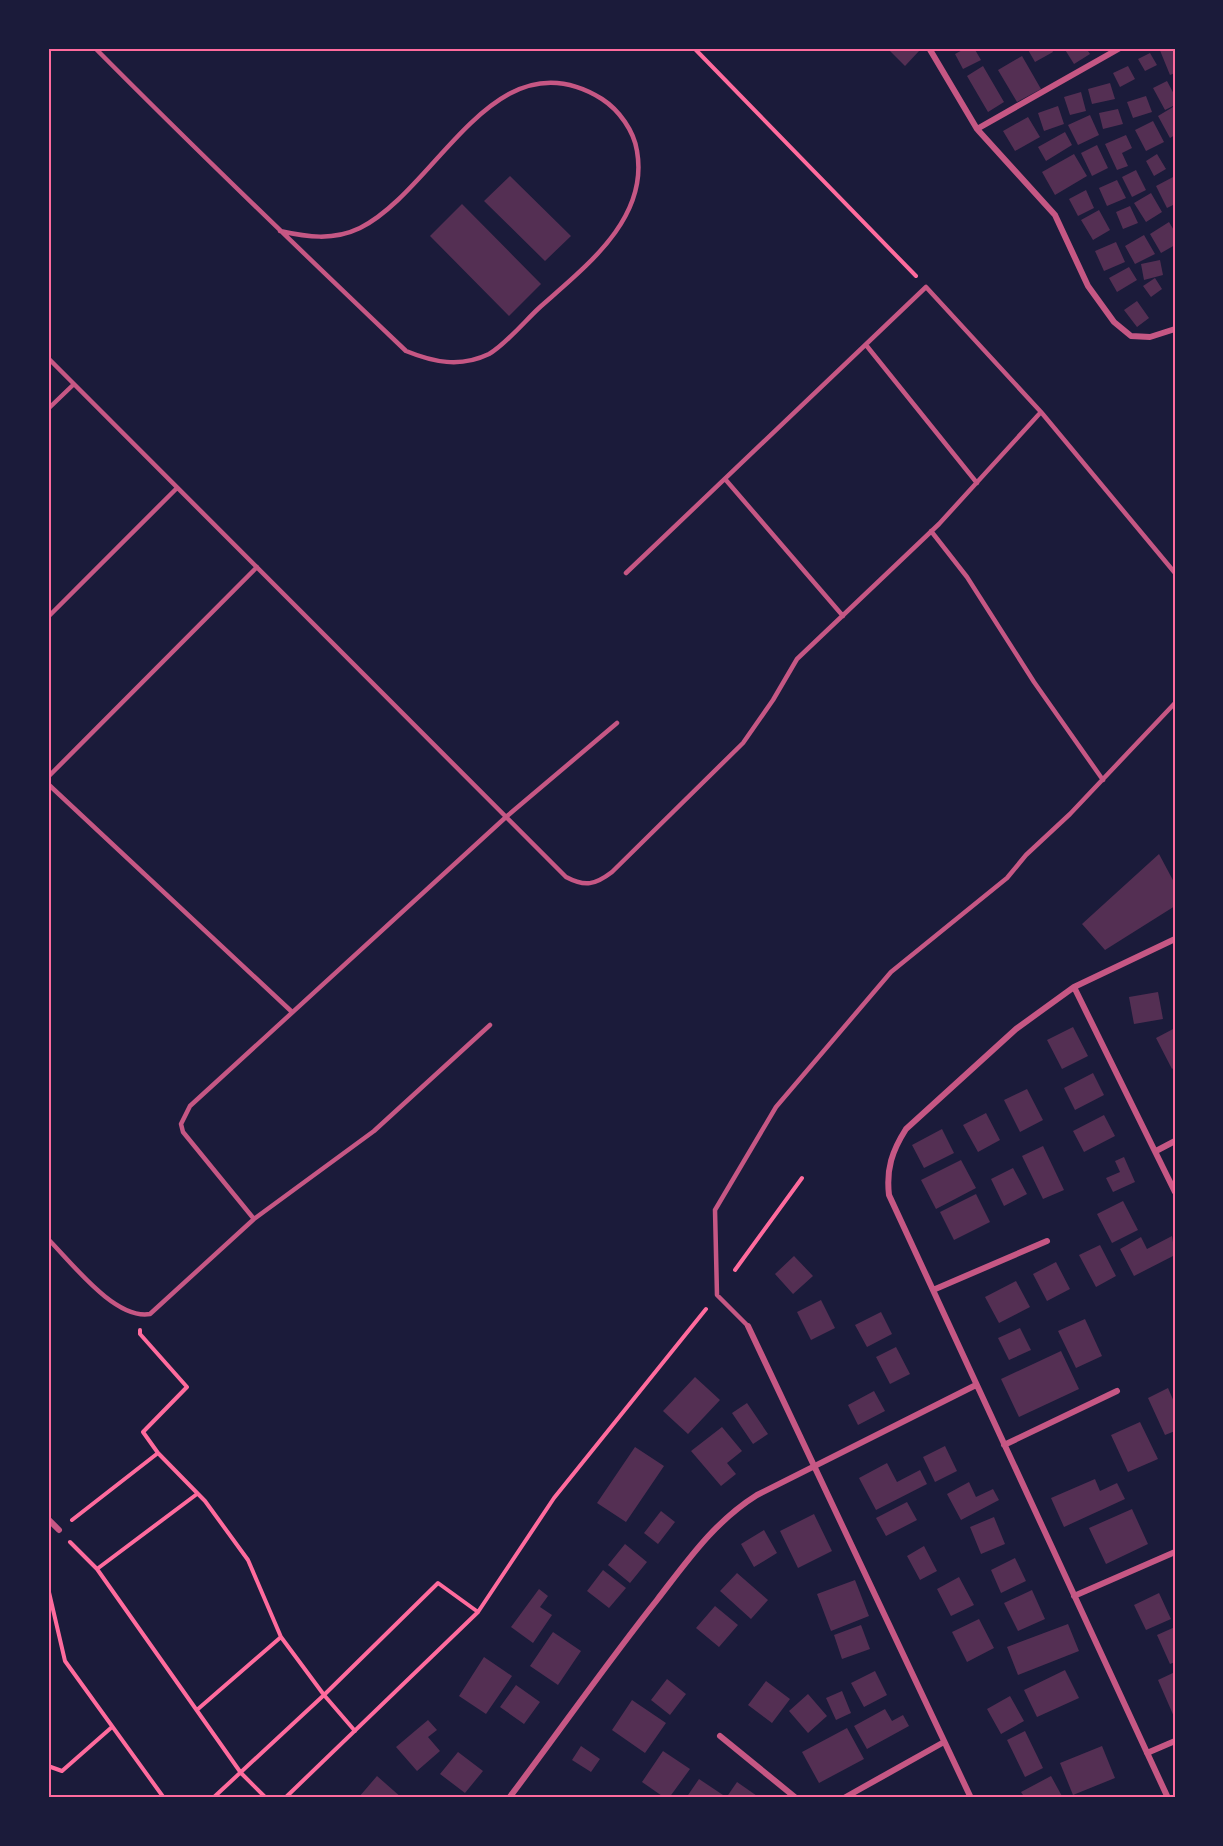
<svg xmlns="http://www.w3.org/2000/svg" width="1223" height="1846" font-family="'Varela Round',sans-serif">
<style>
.building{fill:#542f53}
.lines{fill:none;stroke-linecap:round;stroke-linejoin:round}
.path{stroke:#ff6b9d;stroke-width:4}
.service{stroke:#c65784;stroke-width:4.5}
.minor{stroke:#c65784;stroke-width:6}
.neatline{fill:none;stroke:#ff6b9d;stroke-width:2}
</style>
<rect width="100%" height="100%" fill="#1b1b3a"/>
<path class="building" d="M887,48h31l2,2 -15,16z
M966,48h8l7,12 -18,9 -8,-15z
M1027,48h24l2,4 -18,10z
M1064,48h22l4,6 -16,10z
M1159,48h16v25l-5,2z
M1150,53l7,12 -12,6 -7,-12z
M1022,56l19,33 -24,13 -19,-32z
M983,66l21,36 -16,10 -21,-36z
M1128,66l7,13 -15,8 -7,-14z
M1167,81l8,15v9l-10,5 -12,-22z
M1110,83l5,16 -23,5 -4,-15z
M1081,92l5,19 -16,4 -6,-18z
M1146,96l6,16 -19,6 -6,-16z
M1058,106l6,18 -20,7 -6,-18z
M1173,107l2,28 -5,3 -12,-22z
M1118,109l5,15 -20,5 -4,-16z
M1090,115l9,20 -21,10 -10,-20z
M1028,117l12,20 -25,14 -12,-20z
M1153,121l11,21 -18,9 -11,-21z
M1065,132l7,13 -26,16 -8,-14z
M1126,135l6,13 -10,5 6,13 -11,4 -12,-26z
M1097,145l11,23 -16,8 -11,-23z
M1074,154l13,22 -32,19 -13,-23z
M1157,154l9,15 -12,7 -8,-15z
M1136,170l10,20 -14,7 -10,-20z
M510,176l61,60 -26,25 -61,-60z
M1175,176v28l-8,4 -11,-22z
M1117,180l9,18 -19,8 -8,-18z
M1086,190l8,18 -16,8 -9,-17z
M1151,193l11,19 -16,10 -12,-19z
M462,204l79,80 -32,32 -79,-80z
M1130,206l8,17 -15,6 -7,-17z
M1099,210l11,20 -17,10 -12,-20z
M1169,222l6,10v13l-14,8 -11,-19z
M1144,235l11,19 -20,10 -10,-18z
M1116,242l9,20 -21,9 -9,-20z
M1160,260l3,15 -19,5 -3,-16z
M1129,267l8,13 -20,12 -8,-14z
M1155,278l7,11 -11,8 -8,-11z
M1137,301l12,17 -12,9 -13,-17z
M1159,854l16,30v22l-70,44 -23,-26z
M1158,992l5,27 -29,5 -5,-27z
M1073,1027l15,29 -26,13 -15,-29z
M1175,1028v39l-3,2 -16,-31z
M1093,1073l11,22 -29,15 -11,-22z
M1027,1089l16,31 -23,12 -16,-32z
M986,1113l14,27 -22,12 -15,-27z
M1104,1115l11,21 -31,16 -11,-21z
M942,1129l12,24 -30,15 -12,-23z
M1043,1146l21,44 -21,9 -21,-43z
M1124,1157l11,25 -22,10 -7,-14 14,-6 -5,-11z
M961,1160l15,28 -40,21 -15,-29z
M1013,1168l14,26 -23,12 -13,-27z
M976,1194l14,28 -36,18 -14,-28z
M1123,1201l15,29 -26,13 -15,-29z
M1172,1236l3,19 -41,21 -14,-27 21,-12 6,12z
M1100,1245l16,31 -20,11 -17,-32z
M794,1256l19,20 -20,18 -18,-20z
M1056,1262l14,27 -23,12 -14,-27z
M1016,1281l14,26 -31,16 -14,-26z
M821,1300l14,28 -24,12 -14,-28z
M881,1312l11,22 -25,13 -12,-22z
M1085,1319l17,37 -26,12 -18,-37z
M1020,1328l11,22 -22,10 -11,-22z
M896,1347l14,27 -20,10 -14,-27z
M1061,1351l18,38 -60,28 -18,-38z
M695,1377l25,23 -32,34 -25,-23z
M1168,1388l7,16v27l-10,4 -17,-37z
M874,1391l11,20 -27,14 -10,-20z
M747,1403l21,31 -15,10 -21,-31z
M1140,1422l18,37 -30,13 -17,-37z
M722,1427l20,24 -15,12 9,11 -15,12 -30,-35z
M945,1446l12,25 -22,11 -12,-25z
M635,1447l29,19 -38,56 -29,-19z
M887,1463l10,19 23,-12 7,14 -51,26 -17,-32z
M1095,1479l5,12 17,-8 8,16 -61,28 -13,-29z
M969,1482l7,15 17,-8 6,11 -38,20 -14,-26z
M907,1502l10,18 -31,16 -10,-18z
M1132,1509l16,35 -42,20 -17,-36z
M661,1511l14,11 -17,22 -14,-11z
M814,1514l18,37 -34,17 -18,-37z
M994,1517l11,27 -24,10 -11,-27z
M764,1530l13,23 -23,14 -13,-23z
M625,1544l22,18 -17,21 -22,-18z
M924,1546l13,25 -17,9 -13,-24z
M1015,1558l11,23 -25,12 -10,-23z
M603,1570l23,18 -17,20 -22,-17z
M737,1573l31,27 -17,19 -31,-28z
M959,1577l15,28 -23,11 -14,-27z
M855,1580l14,36 -38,15 -14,-37z
M539,1589l9,7 -8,11 12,8 -19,28 -22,-16z
M1032,1590l13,29 -27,12 -14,-28z
M1159,1593l12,26 -25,11 -12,-25z
M715,1606l23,19 -19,22 -23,-19z
M979,1619l15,29 -27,14 -15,-30z
M1068,1624l11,27 -61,24 -11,-28z
M861,1625l9,24 -28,10 -8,-24z
M1175,1627v35l-5,2 -13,-29z
M553,1632l28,19 -23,34 -28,-19z
M484,1657l28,19 -26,38 -27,-18z
M1065,1670l14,28 -42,19 -13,-27z
M875,1671l12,24 -23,12 -13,-24z
M1175,1672v47l-17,-39z
M667,1679l19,15 -16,21 -19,-15z
M766,1681l24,18 -18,24 -24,-18z
M516,1685l24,17 -16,22 -24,-17z
M842,1691l9,22 -15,7 -10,-22z
M808,1694l19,22 -19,17 -19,-22z
M1010,1696l14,25 -23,13 -14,-25z
M632,1700l34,23 -21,30 -33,-23z
M885,1709l7,12 11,-6 6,11 -42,23 -13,-23z
M428,1720l9,10 -9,7 12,14 -23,20 -21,-24z
M847,1728l17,31 -45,24 -17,-31z
M1025,1731l18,37 -18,9 -18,-37z
M581,1746l19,13 -9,13 -19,-12z
M1102,1746l13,32 -42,17 -13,-32z
M663,1751l27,18 -21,29h-4l-23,-16z
M458,1752l25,19 -18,22 -25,-19z
M377,1776l25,22 -43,-1z
M1051,1776l12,22h-38l-4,-6z
M699,1779l24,16 -3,3h-34z
M737,1782l23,16h-34z"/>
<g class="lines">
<path class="path" d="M694,48l222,228
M735,1270l67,-92
M140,1330v4l47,53 -44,45 15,21
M72,1520l86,-67 47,48 43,59 33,77 43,58 31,36
M70,1542l27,27 144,204 25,25
M97,1569l100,-75
M48,1588l17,73 99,137
M478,1612l76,-114 152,-189
M198,1709l83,-72
M48,1766l14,5 50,-44
M213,1798l111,-103 114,-112 40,29 -193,186"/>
<path class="service" d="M95,48c102,103 206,203 311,303 27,11 54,17 83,3 15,-8 36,-33 50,-46 46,-41 110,-89 98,-157 -3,-20 -18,-41 -35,-52 -107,-67 -164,90 -242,129 -27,13 -53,9 -80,3
M866,345l111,138
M48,358l518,519c19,10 29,8 46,-5l131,-129 30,-43 24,-41 142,-135 102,-112
M48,409l26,-25
M725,479l118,137
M931,531l36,46 67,105 69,98
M626,573l300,-286 115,125 134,161
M48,617l129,-129
M48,777l209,-210
M48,784l243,227
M254,1219l-71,-87 -2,-8 9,-18 316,-289 111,-94
M48,1239c24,24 67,81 102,75l104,-95 120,-88 116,-106
M748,1326l-31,-31 -2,-85 61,-103 115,-135 116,-94 19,-23 44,-41 105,-111"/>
<path class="minor" d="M929,48l48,81 78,86 33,71 26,36 17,14 19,1 25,-8
M977,129l143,-81
M1074,987l101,205
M1156,1151l19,-10
M933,1290l114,-49
M748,1326l223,472
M1004,1445l113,-54
M48,1519l11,11
M1074,1596l101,-44
M720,1736l76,62
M1147,1753l28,-12
M509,1798c50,-66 97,-134 148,-198 31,-40 57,-78 100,-105l219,-110
M844,1798l100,-56
M1168,1798l-279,-603c-3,-26 3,-44 17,-66l110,-100 58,-42 101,-48"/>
</g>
<rect width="1223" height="1846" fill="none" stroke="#1b1b3a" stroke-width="99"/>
<rect x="50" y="50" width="1124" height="1746" class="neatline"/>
</svg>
